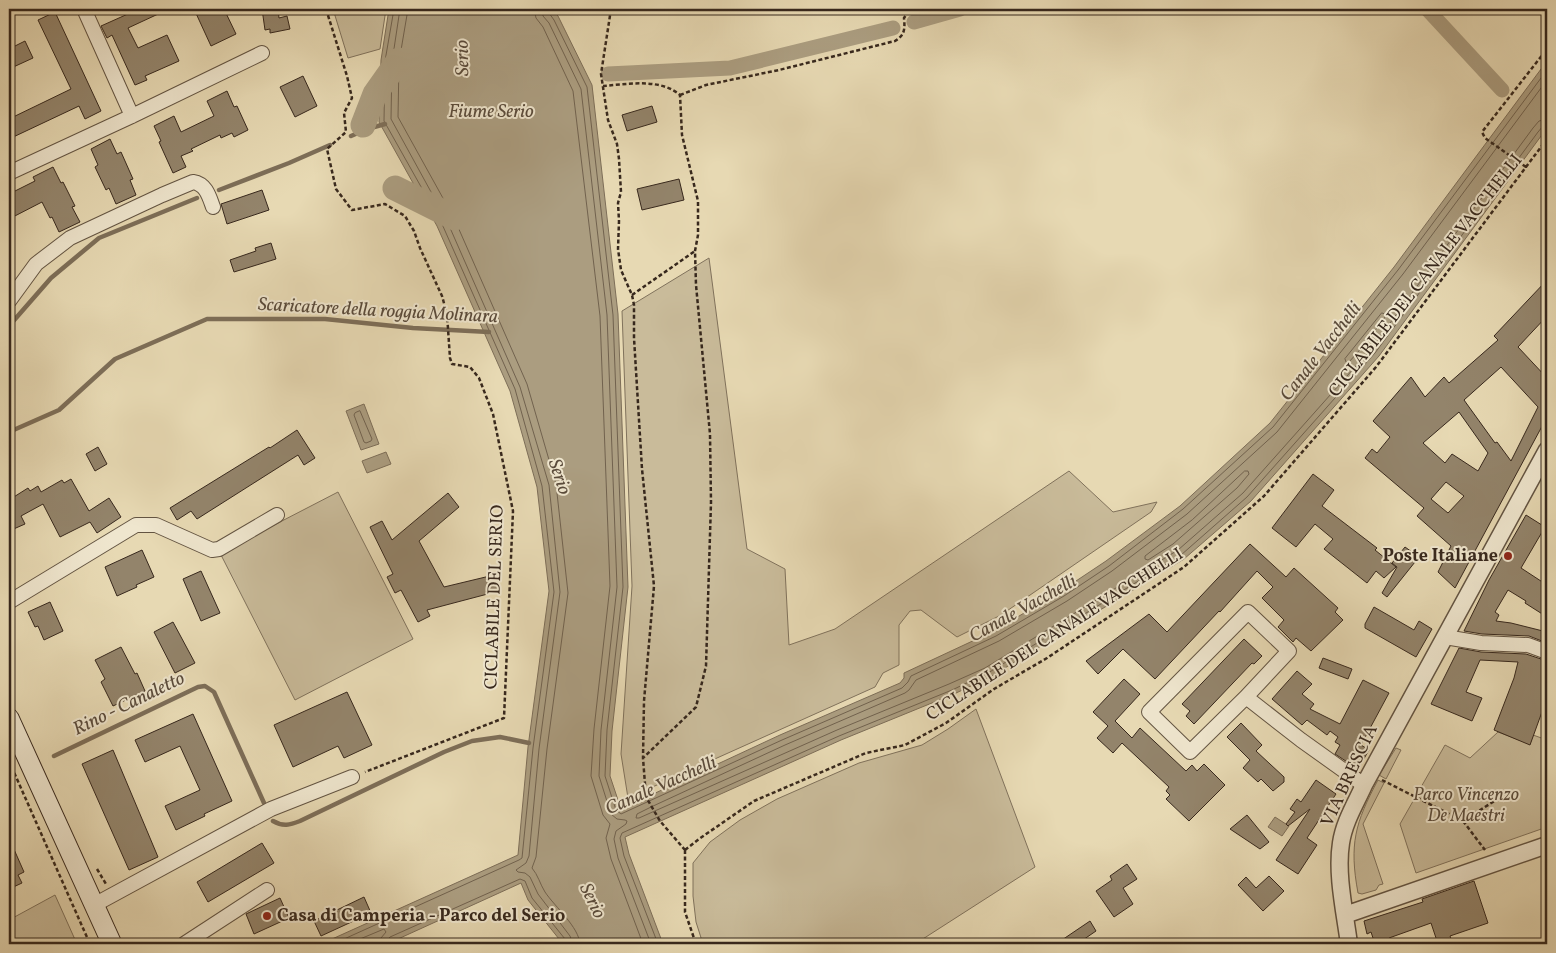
<svg xmlns="http://www.w3.org/2000/svg" width="1556" height="953" font-family="Vollkorn,serif">
<style>
.green{fill:#c9bb9a;stroke:#80725c}
.water{fill:#ab9d80;stroke:#7d6e58}
.lines{fill:none;stroke-linecap:round;stroke-linejoin:round}
.shore{stroke:#71624e;stroke-width:1}
.stream{stroke:#7d6e58;stroke-width:4.5}
.canal{stroke:#ab9d80;stroke-width:15}
.river{stroke:#ab9d80;stroke-width:25}
.building{fill:#93846b;stroke:#37281d;fill-rule:evenodd}
.minor-casing{stroke:#635442;stroke-width:16}
.tertiary-casing{stroke:#635442;stroke-width:19}
.secondary-casing{stroke:#37281d;stroke-width:21}
.path{stroke:#37281d;stroke-width:2.5;stroke-dasharray:4 2.5;stroke-linecap:butt}
.minor{stroke:#efe6ce;stroke-width:14}
.tertiary{stroke:#efe6ce;stroke-width:16}
.secondary{stroke:#efe6ce;stroke-width:19}
.poi-dot{fill:#8f2418;stroke:#efe6ce;stroke-width:2}
.labels{text-anchor:middle;dominant-baseline:central;stroke-width:4;stroke-linejoin:round;paint-order:stroke}
.street-label{font-size:18px;fill:#37281d;stroke:#efe6ce}
.poi-label{font-size:18px;font-weight:bold;fill:#37281d;stroke:#efe6ce;text-anchor:end}
.park-label{font-size:18px;font-style:italic;fill:#5c4d3c;stroke:#efe6ce}
.water-label{font-size:19px;font-style:italic;fill:#5a4b3b;stroke:#efe6ce}
</style>
<rect width="100%" height="100%" fill="#e7d9b3"/>
<filter id="stains"><feTurbulence type="fractalNoise" baseFrequency=".004" numOctaves="4"/><feColorMatrix values="0 0 0 0 .2 0 0 0 0 .09 0 0 0 0 .02 0 0 0 .5 -.17"/></filter>
<radialGradient id="worn" r=".72"><stop offset=".6" stop-color="#630" stop-opacity="0"/><stop offset="1" stop-color="#630" stop-opacity=".3"/></radialGradient>
<path class="green" d="M333,9h53l-6,40 -32,9z
M709,258l38,291 38,20 4,76 46,-16 234,-158 44,41 44,-10 -6,10 -150,103 -44,22 -36,-27 -11,1 -11,14v40l-16,8 -8,14 -247,111 -7,-44 11,-168 -10,-275z
M338,492l75,147 -118,61 -75,-147z
M976,709l59,158 -120,77h-212l-7,-22 -3,-26v-33l17,-21 30,-22 37,-21 82,-36 63,-18 26,-16z
M1498,732l32,12 3,-9 14,5v87l-131,46 -16,-49 45,-79 25,13z
M1396,748l5,2 -15,29 -7,-4z
M1378,780l6,3 -21,41 20,60 -4,1 -3,5 -14,4 -4,-1c-9,-49 -3,-70 20,-113z
M55,895l22,49h-68v-24z"/>
<path class="water" d="M389,9h162l7,7 34,69 26,229 10,273 -16,144 -2,45 11,33 159,-74 120,-52 4,-5v-5l90,-42 67,-40 45,-30 74,-55 90,-83 124,-156 153,-206v67l-168,228 -128,145 -67,58 -194,118 -36,17 -113,46 -216,97 4,17 34,90h-100l-35,-44 -7,-17 -134,61h-66l197,-89 10,-108 21,-156 -12,-104 -27,-96 -73,-165 -58,-104 2,-62z
M364,404l15,40 -18,6 -15,-39z
M386,452l5,12 -24,9 -5,-12z
M1275,817l14,9 -7,10 -14,-9z"/>
<g class="lines">
<path class="shore" d="M400,9l-8,53 -1,57 56,102 73,166 29,98 11,107 -21,157 -10,107 -3,7 -10,7 2,2 7,1 5,4 8,17 32,42 3,8
M408,9l-9,53 -1,55 56,101 73,166 29,100 12,109 -21,156 -11,108 -4,11c6,7 8,16 13,24 10,15 34,35 35,52
M534,9l2,9 7,9 30,64 27,225 10,270 -16,143 -3,47 12,39 7,9 -4,14 5,21 32,85
M542,9l1,7 6,7 32,66 26,226 10,272 -16,143 -2,46 12,38 6,5 8,1 2,1 -1,3 -10,7 -2,8 4,19 33,86
M548,9l1,4 5,7 33,67 26,228 10,272 -16,143 -2,46 11,34 5,4 161,-74 120,-52 6,-6 3,-6 85,-40 68,-40 45,-30 74,-57 90,-82 125,-157 149,-200
M1547,80l-144,194 -126,158 -90,82 -75,57 -45,30 -68,40 -83,39 -7,10 -4,3 -120,52 -134,62 -14,7 -1,4h3l198,-88 112,-46 36,-16 193,-118 65,-57 128,-144 162,-221 6,-7 8,-2
M1382,313l3,1v3l-20,27 -16,18h-3l-1,-3z
M360,411l12,28 -1,2 -5,2 -2,-1 -10,-27 1,-2z
M1245,471h3l1,3 -12,14 -64,56 -25,16 -3,-1v-3l47,-36z
M333,944l186,-84 3,-2 11,-110 21,-156 -12,-106 -27,-97 -73,-165 -58,-103 1,-60 9,-52
M348,944l36,-15 2,3 -5,6 -1,6
M386,944l1,-4 3,-3 130,-58 5,2 7,17 33,41 1,5
M658,944l-34,-88 -4,-18 2,-5 217,-97 113,-46 36,-17 193,-118 66,-58 128,-144 163,-221 5,-6 4,-1"/>
<path class="stream" d="M351,136l16,-7 18,-5
M219,190l70,-27 41,-18
M9,326l42,-48 48,-40 98,-40
M9,432l50,-22 56,-51 92,-40h118l88,9 76,4
M54,756l144,-69 7,-1 9,6 50,111
M273,821c10,6 17,4 27,0l144,-69 28,-11 28,-4 29,6"/>
<path class="canal" d="M1427,9l75,81
M914,22l46,-13
M608,74l122,-6 163,-40"/>
<path class="river" d="M363,125l12,-31 24,-34
M395,188l60,30"/>
</g>
<path class="building" d="M139,9h30l-41,19 10,20 29,-13 12,26 -34,15 2,4 -12,5 -23,-50 -5,3 -6,-12z
M194,9h30l12,25 -25,12z
M262,9h16l1,9 8,-2 3,13 -20,4v-4l-5,1z
M55,12l46,99 -16,8 -6,-13 -70,33v-20l62,-30 -33,-69z
M25,41l8,17 -24,11v-20z
M303,76l14,30 -22,11 -15,-30z
M227,91l7,16 3,-1 11,24 -14,7 -2,-4 -11,5 -1,-3 -29,14 2,2 -12,5 5,11 -13,6 -14,-31 2,-1 -7,-15 20,-10 7,16 33,-16 -7,-15z
M652,106l5,16 -30,9 -5,-16z
M110,139l7,15 4,-2 12,27 -3,1 6,15 -20,9 -7,-16 -3,2 -11,-23 3,-2 -7,-16z
M53,167l8,16 2,-1 12,24 -3,1 8,15 -21,10 -7,-15 -2,1 -8,-16 -33,17v-25l26,-13 -2,-4z
M679,179l5,21 -42,10 -5,-21z
M262,190l7,20 -42,14 -6,-20z
M271,243l5,16 -42,13 -4,-12 26,-9 -1,-3z
M1547,280v36l-29,31 29,31v39l-92,171 -17,-16 13,-26 -34,-30 7,-8 -59,-50 7,-9 5,4 13,-16 -17,-16 38,-44 14,20 19,-20 5,6 49,-43 -4,-4zM1501,367l37,40 -27,54 -14,-19 -2,1 -31,-43zM1459,412l29,41 -10,18 -26,-17 -7,9 -22,-20zM1446,482l18,14 -16,17 -17,-14z
M297,430l18,28 -11,7 -6,-10 -101,64 -6,-8 -14,9 -7,-12 99,-61 1,1z
M98,447l9,17 -12,7 -9,-17z
M1313,474l21,16 -12,16 55,42 -2,2 21,17 -12,11 -8,-7 -9,12 -43,-34 9,-10 -18,-15 -19,23 -24,-19z
M71,479l18,32 20,-13 12,19 -24,16 -7,-11 -30,15 -17,-33 -22,12 4,8 -16,7v-31l19,-12 2,3 8,-5 3,6 21,-12 2,3z
M448,493l11,14 -40,34 25,46 50,-12 5,16 -72,19 3,6 -12,6 -17,-32 -6,3 -8,-16 6,-3 -23,-47 12,-6 10,19z
M1526,515l19,12 -24,41 26,17v32l-22,-14 1,-2 -18,-11 -13,22 4,3 -3,6 15,2 36,9v11l-18,-7 -47,-2 -18,-3 25,-51z
M1250,544l36,33 8,-9 44,40 -3,4 8,8 -32,31 -15,-13 -3,4 -15,-15 6,-7 -22,-22 11,-11 -16,-16 -37,41 -1,-1 -64,68 -32,-30 -25,25 -12,-13 63,-47 18,18z
M1405,547l14,10 -32,40 -5,-4 15,-26 -5,-4z
M142,550l12,27 -18,8 1,2 -20,9 -12,-29z
M201,571l19,42 -19,8 -18,-42z
M50,602l13,29 -19,9 -6,-14 -3,1 -7,-15z
M1374,607l40,23 5,-9 13,8 -16,28 -51,-29v-4z
M173,622l22,41 -20,10 -21,-41z
M1244,639l18,17 -8,8 -2,-1 -58,61 -8,-8 4,-5 -8,-7z
M121,647l14,27 2,-1 8,18 -32,15 -12,-24 4,-3 -10,-19z
M1459,648l22,4 45,2 21,7v37l-17,47 -36,-15 20,-52 4,-16 -38,-2 -14,32 16,6 -10,23 -41,-17z
M1323,658l29,11 -4,10 -29,-11z
M1297,671l15,13 -10,10 12,10 -4,5 30,15 23,-44 26,13 -28,52 8,5 -11,19 -23,-15 5,-9 -5,-3 3,-5 -8,-6 -3,4 -20,-15 -5,5 -30,-26z
M1124,679l16,15 -25,27 17,17 8,-10 46,43 6,-6 5,6 7,-7 21,21 -36,36 -23,-22 4,-4 -4,-4 3,-4 -47,-44 -9,10 -16,-15 11,-12 -15,-14z
M347,692l25,53 -28,13 -6,-12 -45,21 -19,-42z
M193,714l39,87 -28,13 1,2 -29,14 -11,-24 35,-16 -20,-44 -35,16 -10,-22z
M1241,723l21,22 -6,6 28,26v5l-11,9 -12,-12 -3,3 -15,-14 7,-8 -23,-23z
M113,750l45,107 -29,13 -47,-106z
M1316,780l20,14 -29,44 10,7 -19,29 -22,-14 34,-51 -22,17 -2,-2 9,-12 -5,-3 7,-10 4,3z
M1247,815l22,27 -9,7 -30,-20z
M9,838l15,34 -6,3 4,8 -13,6z
M262,843l12,20 -66,39 -11,-20z
M1127,864l10,15 -14,9 10,16 -19,13 -18,-26 16,-11 -2,-4z
M1269,876l15,15 -21,20 -25,-26 8,-8 10,11z
M1474,881l14,42 -38,13 3,8h-15l-7,-21 -42,15 2,6h-16l-4,-12 -4,2 -3,-13 59,-19 -1,-3z
M364,897l7,16 -50,23 -7,-15z
M280,898l9,20 -35,16 -8,-20z
M1090,921l6,10 -19,13h-21z"/>
<g class="lines">
<defs>
<path id="minor" d="M84,9l48,107
M9,173l123,-57 130,-63
M9,301l27,-37 34,-26 92,-43 31,-13c13,2 16,14 20,25
M9,602l127,-77h20l56,25 7,-1 58,-34
M1248,612l41,39 -43,46 -56,55 -41,-40z
M1445,637l36,6 47,2 19,7
M1246,697l55,43 63,45
M94,905l177,-96 81,-32
M184,944l83,-54"/>
<path id="tertiary" d="M1345,915l202,-70
M1349,944c-4,-31 -13,-70 -8,-101 3,-21 15,-40 23,-58l183,-335"/>
<path id="secondary" d="M9,718l103,226"/>
</defs>
<use href="#minor" class="minor-casing"/>
<use href="#tertiary" class="tertiary-casing"/>
<use href="#secondary" class="secondary-casing"/>
<path class="path" d="M326,9l21,67 5,22 -8,15 2,19 -19,17 9,40 16,21 33,-6 20,12 9,15 6,17 22,48 5,18 3,44 2,6 18,3 9,11 14,36 20,97 -9,207 -139,54
M611,9l-10,65 7,46 9,24 2,15 2,33 -3,11 1,18 -1,28 3,21 11,25 2,10v33l8,131 12,117 -10,115 -1,57 3,39 14,24 25,29
M603,86c25,-2 57,-8 77,9l2,40 16,66v34l-3,16 1,34 14,149 1,68 -5,164 -10,41 -53,51
M680,95l26,-10 73,-15 116,-29c10,-6 10,-12 9,-23l6,-9
M1526,167l-41,-29 -3,-6 65,-83
M632,295l63,-44
M9,761l81,183
M1382,780l81,41 22,29
M1463,821l47,-30
M685,850l14,-11 55,-38 112,-48 39,-8 41,-22 48,-34 53,-31 137,-91 80,-71 112,-129 171,-228
M685,850v62l11,32
M97,869l9,15"/>
<use href="#minor" class="minor"/>
<use href="#tertiary" class="tertiary"/>
<use href="#secondary" class="secondary"/>
</g>
<g class="poi-dot">
<circle cx="1508" cy="556" r="5"/>
<circle cx="267" cy="916" r="5"/>
</g>
<g class="labels">
<g class="street-label">
<text transform="translate(1426 276) rotate(-52)">CICLABILE DEL CANALE VACCHELLI</text>
<text transform="translate(495 597) rotate(-88)">CICLABILE DEL SERIO</text>
<text transform="translate(1055 635) rotate(-33)">CICLABILE DEL CANALE VACCHELLI</text>
<text transform="translate(1350 776) rotate(-65)">VIA BRESCIA</text>
</g>
<g class="poi-label">
<text x="1498" y="556">Poste Italiane</text>
<text x="277" y="916" text-anchor="start">Casa di Camperia - Parco del Serio</text>
</g>
<g class="park-label">
<text x="1466" y="795">Parco Vincenzo<tspan x="1466" dy="21">De Maestri</tspan></text>
</g>
<g class="water-label">
<text transform="translate(463 58) rotate(-91)">Serio</text>
<text x="491" y="112">Fiume Serio</text>
<text transform="translate(378 311) rotate(3)">Scaricatore della roggia Molinara</text>
<text transform="translate(1321 352) rotate(-52)">Canale Vacchelli</text>
<text transform="translate(559 477) rotate(71)">Serio</text>
<text transform="translate(1023 609) rotate(-29)">Canale Vacchelli</text>
<text transform="translate(129 704) rotate(-26)">Rino - Canaletto</text>
<text transform="translate(661 786) rotate(-24)">Canale Vacchelli</text>
<text transform="translate(592 901) rotate(64)">Serio</text>
</g>
</g>
<rect width="1556" height="953" fill="none" stroke="#e7d9b3" stroke-width="30"/>
<rect x="10" y="10" width="1536" height="933" fill="none" stroke="#37281d" stroke-width="2.5"/>
<rect x="15" y="15" width="1526" height="923" fill="none" stroke="#37281d"/>
<rect width="100%" height="100%" filter="url(#stains)"/>
<rect width="100%" height="100%" fill="url(#worn)"/>
</svg>
